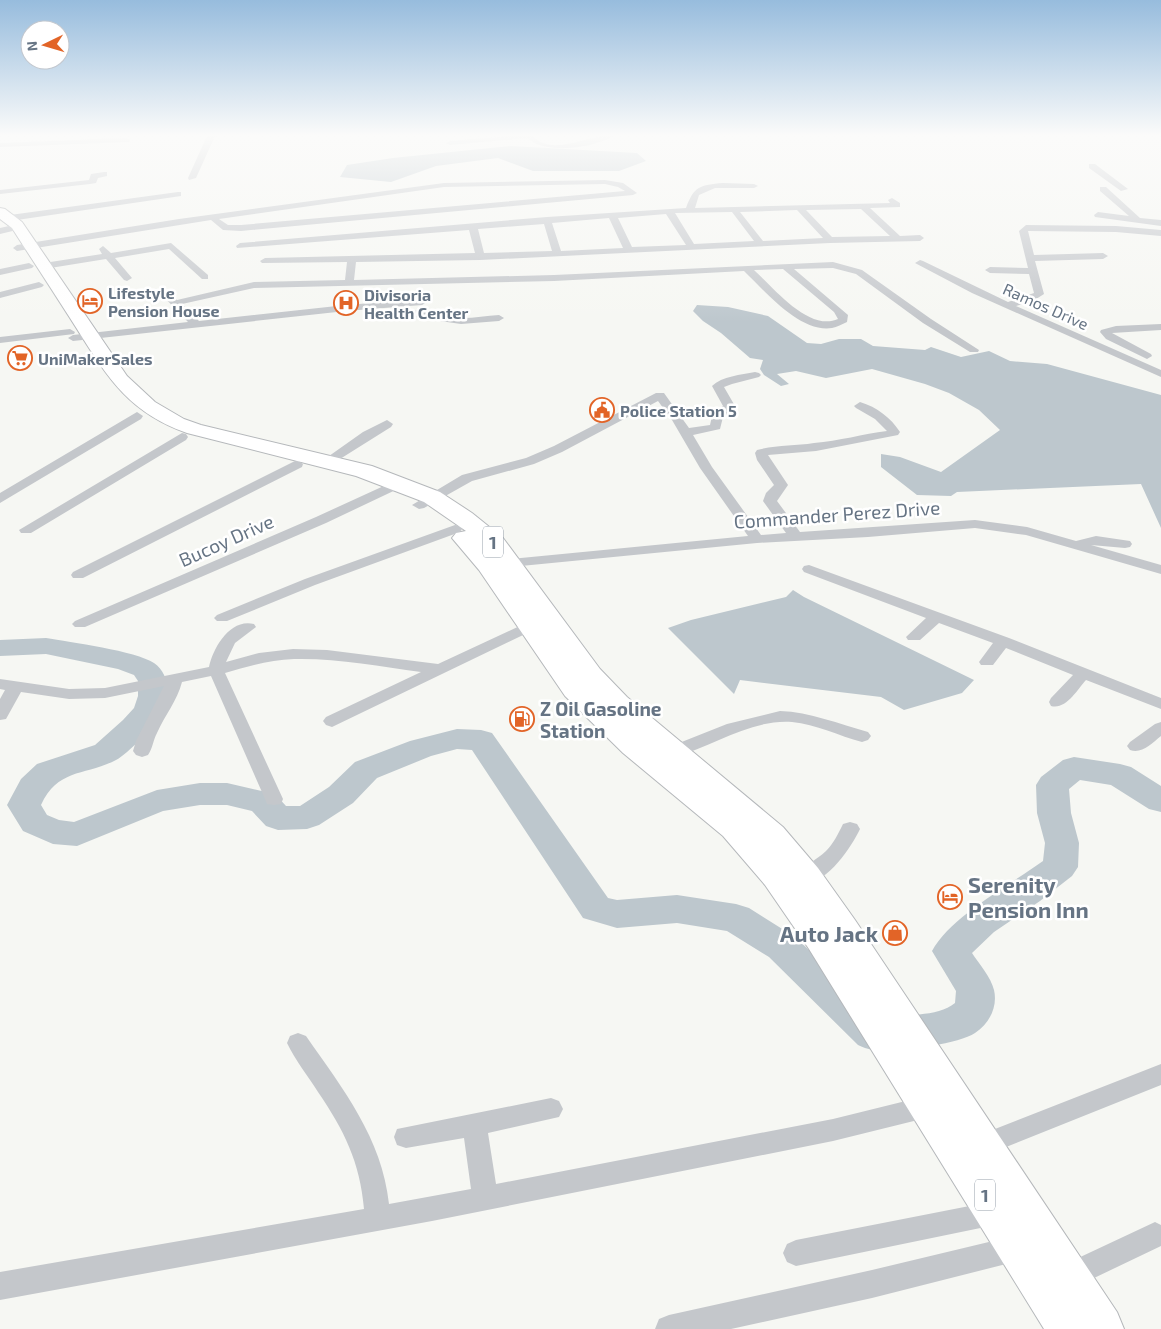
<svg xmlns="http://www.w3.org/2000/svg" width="1161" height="1329" font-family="'Exo 2',sans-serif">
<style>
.water{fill:#bdc7cd}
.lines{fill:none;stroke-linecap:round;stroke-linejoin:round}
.river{fill:#bdc7cd;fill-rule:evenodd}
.trunk-casing{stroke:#b5b8bb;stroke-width:2}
.minor{fill:#c4c7cb;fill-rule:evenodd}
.trunk{fill:#fff;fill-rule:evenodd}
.labels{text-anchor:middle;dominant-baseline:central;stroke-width:5;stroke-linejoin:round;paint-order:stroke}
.far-poi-label{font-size:16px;font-weight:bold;fill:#667484;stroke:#fff;text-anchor:start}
.far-street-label{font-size:16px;fill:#667484;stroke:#fff}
.shield{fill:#fff;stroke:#949ea9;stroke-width:1}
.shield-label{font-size:18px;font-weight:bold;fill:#667484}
.street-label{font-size:19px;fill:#667484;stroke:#fff}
.poi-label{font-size:19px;font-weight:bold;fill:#667484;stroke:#fff;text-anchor:start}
.near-poi-label{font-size:22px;font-weight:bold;fill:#667484;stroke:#fff;text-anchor:start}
</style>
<rect width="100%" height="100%" fill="#f6f7f3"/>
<path class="water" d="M511,146l126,7 9,8 -27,10h-86l-35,-13 -62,8 -45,16 -51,-5 7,-12 46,-7z
M697,305l31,2 40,9 39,27 14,1 18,-5h22l12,7 52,4 6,-3 30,10 28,-6 21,10 37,3 114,31v133l-20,-44 -184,8 -6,4 -34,-1 -36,-28v-13l19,3 41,15 59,-42 -21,-20 -30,-17 -24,-9 -53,-15 -46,9 -30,-7 -19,3 12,10 -8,2 -17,-11 -4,-6 3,-9 -13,-2 -29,-25 -18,-12 -10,-10z
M793,590l11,7 170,83 -12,13 -58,17 -23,-13 -141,-17 -6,14 -66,-66 23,-8 95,-23z"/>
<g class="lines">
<path class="river" d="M46,638c24,4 90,13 108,25 16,11 17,35 7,51 -7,12 -33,40 -45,46 -31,16 -58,8 -75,45l6,10 12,5 15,2 83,-32 43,-7h27l48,11 11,12h14l29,-19 26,-25 55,-21 47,-12 24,1 11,3 116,165 9,2 60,-5 59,9 13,4 46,29 85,79c23,-2 57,2 75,-13l1,-12 -24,-40c19,-35 78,-66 111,-90l2,-18 -8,-30 -1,-28 5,-8 22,-17 11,-3 46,7 11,3 30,19v26l-12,-3 -38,-24 -31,-5 -11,9 2,24 8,30 -1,24 -6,9 -32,25 -46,31 -22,21c7,11 19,24 22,37 4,17 -5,34 -19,43 -18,12 -81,19 -103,17 -4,-1 -10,-3 -14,-5l-89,-88 -42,-26 -50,-8 -60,5 -34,-10 -111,-168 -15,-1 -26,7 -54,22 -24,25 -34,22 -12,4 -29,1 -12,-4 -14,-15 -25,-6h-27l-37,6 -86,35 -24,-2 -30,-13 -16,-26 14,-26 16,-15 58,-19 28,-25 11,-12 4,-12v-15l-4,-6 -16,-6 -72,-15 -46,2v-16z"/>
<defs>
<path id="trunk" d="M0,208l5,1 17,13 105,154 28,26 29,17 17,6 171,41 68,26 32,21 31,25 97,131 27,28 156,130 35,41 37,52 262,392 7,17h-80l-235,-380 -44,-64 -42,-49 -100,-83 -58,-57 -86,-126 -27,-32 4,-5 10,-2 -42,-29 -68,-26 -169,-43c-63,-22 -83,-62 -117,-115 -19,-30 -39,-60 -58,-90l-12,-9z"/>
</defs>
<use href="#trunk" class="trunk-casing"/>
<path class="minor" d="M207,136h8l-19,42 -7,2 -1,-2z
M510,136h23c20,22 56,-3 80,0 -18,12 -70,19 -85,2l-78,7 -4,-2 4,-2z
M126,138l4,2 -1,2 -129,5v-4z
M1089,164h6l33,25 -7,2 -32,-23z
M104,172h3v4l-9,2 -2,5 -6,1 -90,10v-4l89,-10 2,-6z
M605,180l18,3 14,10 -4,2 -392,36 -18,-1 -12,-10 -194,31 -4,-3 4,-3 162,-26 265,-36zM605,184l13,3 7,4 -384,34h-13l-9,-6 225,-32z
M723,183l31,1 4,2 -4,2h-39l-16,7 -4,13 195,-5 -2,-3 4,-2 8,5v4l-30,1 30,28 20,-1 4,3 -4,3 -90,2 -350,17 -124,2 -2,18 200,-5 279,-13 29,8 69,49 48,31 -1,2h-8l-47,-29 -67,-49 -23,-6 -39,1 54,46 -1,7c-5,2 -10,5 -15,6 -32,5 -67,-37 -88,-57l-190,10 -300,7 -72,16 17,17 147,-16 76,-6 5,3 -5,3 -76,6 -273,30 -5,-3 5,-3 115,-13 -27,-28 -2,-2 5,-3 13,11 77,-18 91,-2 2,-18 -85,1 -2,-2 5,-3 210,-5 -6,-23 -232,18 -1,-2 4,-3 307,-26 139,-9c8,-22 14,-23 37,-25zM861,209l29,27 -58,1 -26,-27zM797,210l26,28 -60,3 -23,-29zM732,212l22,29 -60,3 -19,-31zM666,214l20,31 -54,2 -14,-29zM609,218l14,30 -62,3 -9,-28zM544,224l8,27 -68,2 -6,-24zM783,269l51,43 4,7c-29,13 -64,-31 -84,-49z
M1100,187h6l34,31 21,2v6l-66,-9 -1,-2 4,-3 31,4 -29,-25z
M178,192h3v4l-171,25 -4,-3 4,-3z
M18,224l4,3 -1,2 -21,5v-6z
M1026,225l90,1 45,4v6l-45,-4 -88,-1 6,24 69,-2 5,3 -5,3 -68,2 9,33 -11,7 -17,5 145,64v7l-189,-84 -57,-30 5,-3 3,1 85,41 26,-9 -5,-19 -39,-1 -5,-3 5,-3 38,1 -9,-37z
M171,243l37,32v4h-6l-33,-30 -54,9 17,20 -5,3 -3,-1 -18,-21 -62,10 -5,-3 5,-3 58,-9 -3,-5 4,-3 8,7z
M29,263l5,3 -2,2 -32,7v-6z
M39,282l5,3 -2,2 -42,11v-6z
M426,309c10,1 15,6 24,8 15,3 33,-1 49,-2l5,3 -5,3 -38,3 -21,-3 -8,-5 -26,2 -5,-3 5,-3z
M1161,324v6l-49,3 39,21 1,2 -5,3 -41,-20 -6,-7 1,-2 15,-4z
M70,329l5,3 -1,2 -74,9v-6z
M755,372l4,1 2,2 -2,2 -27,7 -8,3 11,19 -3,6 -9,5 -3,12 -27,6 19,32 49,68 25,-2 -23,-32 3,-8 8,-8 -17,-25 -2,-7 2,-3c19,-5 38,-4 57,-7 25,-2 49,-9 73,-12l-12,-12 -19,-11 -2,-2 6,-4c17,5 31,16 40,30l-2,3 -82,16 -48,4 20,30 -11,16 23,31 175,-12 52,7 49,14 20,-5 34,5 2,3 -2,3 -5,1 -34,-3 70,20v9l-135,-39 -51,-7 -107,9 -111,6 -258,25 -5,-1 -2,-3 2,-3 5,-1 249,-24 -48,-68 -28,-48 -14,-19 -96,51 -28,12 -62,17 -48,27 -5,1 -7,-4 50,-30 64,-17 28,-12 102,-53h8l25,35 21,-3 3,-13 10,-6 -11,-20c10,-10 29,-11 43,-14z
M137,412l6,4 -2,3 -141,84v-10z
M387,420l6,4 -2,3 -59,37h-8l-2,-3 41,-29z
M182,433l4,1 2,3 -2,3 -155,93h-10l-2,-3z
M297,460l6,4 -1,3 -219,111h-10l-2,-3 2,-3z
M399,479l5,1 2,3 -2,3 -78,37 -241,104h-10l-3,-3 3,-3 241,-104z
M455,525l5,1 2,3 -2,3 -145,53 -88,36h-10l-3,-3 3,-3 88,-36z
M809,565l200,73 152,60v11l-75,-29c-9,10 -20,30 -35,26l-2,-4 2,-4 22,-23 -67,-27 -13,17h-12l-2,-3 14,-19 -54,-20 -19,17h-12l-2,-3 20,-19 -122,-46 -2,-3 2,-3z
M541,616l5,2 3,3 -3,3 -214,103 -6,-2 -3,-4 3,-4 95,-45c-42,-6 -85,-14 -127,-13 -24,1 -46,7 -69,14l58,126 -2,5 -7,1 -7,-1 -2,-5 -54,-123 -29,6c-5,19 -17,33 -25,51 -4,7 -4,15 -9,22l-6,2 -6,-2 -3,-4 3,-10 28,-55 -59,12 -36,1 -48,-7 -15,27 -6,1v-21l5,-9 -5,-1v-10l69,10 36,-1 104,-21c4,-19 21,-49 45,-43l2,3 -21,16 -9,19 33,-9 34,-4 34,1 111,14z
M780,711c30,1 59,13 88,21l3,4 -3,4 -6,2c-23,-6 -46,-18 -70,-20 -41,-3 -79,24 -117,35l-6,-2 -3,-4 3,-4 58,-23z
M1161,722v14c-10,8 -19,18 -31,14l-3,-4 3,-4 25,-18z
M850,822l7,2 3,5c-9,19 -37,61 -61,53l-3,-5c6,-11 21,-17 30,-26 8,-8 12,-17 17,-27z
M298,1033l8,3c37,53 76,102 83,168l82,-15 -7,-51 -58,10 -9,-3 -3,-8 3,-8 154,-31 8,3 4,8 -4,8 -71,16 8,51 337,-65 97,-24 8,3 4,8 -4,8 -8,3 -97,24 -401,80 -432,79v-28l364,-63c-4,-47 -20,-79 -46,-117 -10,-16 -23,-32 -31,-49l3,-7z
M1161,1064v21l-180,72 -9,-3 -3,-8 3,-8z
M995,1201l9,3 4,9 -4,9 -9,3 -199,41 -9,-4 -4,-9 4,-9 9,-4z
M1155,1222l6,3v21l-92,44 -10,-3 -3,-10 3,-10z
M1018,1235l9,4 4,9 -4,9 -9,4 -146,37 -141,31h-76l4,-10 10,-4 203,-45z"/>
<use href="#trunk" class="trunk"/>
</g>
<linearGradient id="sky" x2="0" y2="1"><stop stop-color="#97bcdd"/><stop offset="0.42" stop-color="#fbfbfa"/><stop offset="1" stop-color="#fbfbfa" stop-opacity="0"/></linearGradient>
<rect width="1161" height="322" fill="url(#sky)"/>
<defs>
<symbol id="hotel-ring" viewBox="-11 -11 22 22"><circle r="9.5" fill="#fff" stroke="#e26427" stroke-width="1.5"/><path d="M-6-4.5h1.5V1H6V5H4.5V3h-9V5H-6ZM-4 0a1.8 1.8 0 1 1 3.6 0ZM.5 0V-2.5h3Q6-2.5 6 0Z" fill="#e26427"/></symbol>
<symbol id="hospital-ring" viewBox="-11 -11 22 22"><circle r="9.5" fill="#fff" stroke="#e26427" stroke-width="1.5"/><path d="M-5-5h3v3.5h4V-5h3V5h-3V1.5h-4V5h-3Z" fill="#e26427"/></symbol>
<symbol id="supermarket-ring" viewBox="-11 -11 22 22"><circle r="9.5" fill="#fff" stroke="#e26427" stroke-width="1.5"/><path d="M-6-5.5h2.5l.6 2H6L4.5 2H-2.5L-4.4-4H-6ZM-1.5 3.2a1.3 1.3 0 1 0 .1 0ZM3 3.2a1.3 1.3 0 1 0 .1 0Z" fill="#e26427"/></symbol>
<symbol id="civic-ring" viewBox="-11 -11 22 22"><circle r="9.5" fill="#fff" stroke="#e26427" stroke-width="1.5"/><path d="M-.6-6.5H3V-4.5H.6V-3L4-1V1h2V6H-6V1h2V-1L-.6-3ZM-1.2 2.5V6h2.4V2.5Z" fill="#e26427"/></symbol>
<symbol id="fuel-ring" viewBox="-11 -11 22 22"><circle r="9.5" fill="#fff" stroke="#e26427" stroke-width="1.5"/><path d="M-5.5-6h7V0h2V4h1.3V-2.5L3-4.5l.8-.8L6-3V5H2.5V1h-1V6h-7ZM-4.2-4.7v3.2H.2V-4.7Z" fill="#e26427"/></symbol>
<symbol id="shop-ring" viewBox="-11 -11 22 22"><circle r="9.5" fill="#fff" stroke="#e26427" stroke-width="1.5"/><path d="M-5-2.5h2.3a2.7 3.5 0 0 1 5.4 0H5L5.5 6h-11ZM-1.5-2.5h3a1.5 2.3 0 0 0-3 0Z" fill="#e26427"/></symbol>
</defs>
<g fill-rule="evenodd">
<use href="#hotel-ring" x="76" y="287" width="28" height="28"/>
<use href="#hospital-ring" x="332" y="289" width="28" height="28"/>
<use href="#supermarket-ring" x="6" y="344" width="28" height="28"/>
<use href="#civic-ring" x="588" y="396" width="28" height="28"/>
<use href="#fuel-ring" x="508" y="705" width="28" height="28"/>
<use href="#hotel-ring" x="936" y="883" width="28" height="28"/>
<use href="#shop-ring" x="881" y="919" width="28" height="28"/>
</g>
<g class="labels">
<g class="far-poi-label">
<text x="108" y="292">Lifestyle<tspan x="108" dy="18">Pension House</tspan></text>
<text x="364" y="294">Divisoria<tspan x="364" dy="18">Health Center</tspan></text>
<text x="38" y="358">UniMakerSales</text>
<text x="620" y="410">Police Station 5</text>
</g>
<g class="far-street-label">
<text transform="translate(1046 306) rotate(24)">Ramos Drive</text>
</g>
<g class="shield">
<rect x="483" y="526.5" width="20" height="31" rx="4"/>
<rect x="975" y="1179.5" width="20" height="31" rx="4"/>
</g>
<g class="shield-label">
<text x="493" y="542">1</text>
<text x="985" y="1195">1</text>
</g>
<g class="street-label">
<text transform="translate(837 514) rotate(-4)">Commander Perez Drive</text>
<text transform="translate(226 540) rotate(-24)">Bucoy Drive</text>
</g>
<g class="poi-label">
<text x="540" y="708">Z Oil Gasoline<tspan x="540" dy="22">Station</tspan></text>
</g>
<g class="near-poi-label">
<text x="968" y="884">Serenity<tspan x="968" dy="25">Pension Inn</tspan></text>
<text x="878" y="933" text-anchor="end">Auto Jack</text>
</g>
</g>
<g transform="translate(45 45) rotate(265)"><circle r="24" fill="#ffffff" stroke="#c2c7ce"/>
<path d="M0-4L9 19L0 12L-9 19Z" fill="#e26427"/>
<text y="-8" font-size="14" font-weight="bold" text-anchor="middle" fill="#667484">N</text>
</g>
</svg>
